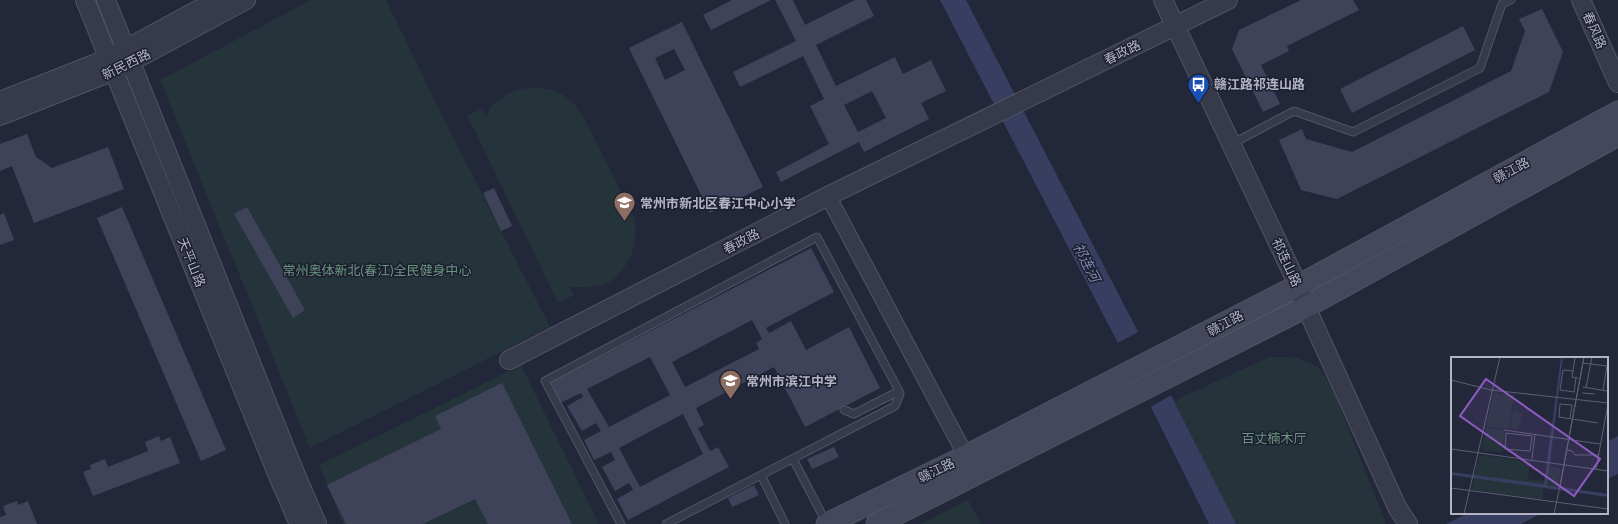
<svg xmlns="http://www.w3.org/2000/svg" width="1618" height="524" font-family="Lato,'Noto Sans SC',sans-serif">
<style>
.green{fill:#25333b}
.water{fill:#373e60}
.pier{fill:#23273a}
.building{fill:#3f435a;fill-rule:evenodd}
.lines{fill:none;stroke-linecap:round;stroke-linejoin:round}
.service-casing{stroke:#525465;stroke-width:9}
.minor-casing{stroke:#525465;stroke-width:17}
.tertiary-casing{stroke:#525465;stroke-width:20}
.secondary-casing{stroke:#525465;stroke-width:23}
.service{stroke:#373a4a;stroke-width:7}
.minor{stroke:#373a4a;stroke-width:15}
.tertiary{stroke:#373a4a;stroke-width:18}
.secondary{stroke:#45485d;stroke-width:21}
.labels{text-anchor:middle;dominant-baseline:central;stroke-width:3;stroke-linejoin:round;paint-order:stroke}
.street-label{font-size:13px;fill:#b2b4c6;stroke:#1c1f2f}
.poi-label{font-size:13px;font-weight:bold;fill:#b2b4c6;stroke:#1c1f2f;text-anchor:start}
.park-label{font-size:13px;fill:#6a967f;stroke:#1c1f2f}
.water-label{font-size:14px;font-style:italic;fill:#828ab2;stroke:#1c1f2f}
.inset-road{fill:none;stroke:#5c5f72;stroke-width:1}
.view{fill:#8e5cc1;fill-opacity:0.15;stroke:#8e5cc1;stroke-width:2}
.inset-edge{fill:none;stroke:#b2b4c6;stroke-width:2}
</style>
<rect width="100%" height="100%" fill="#23273a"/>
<path class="green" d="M311,0h75l58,119 106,208 -240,121 -150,-368z
M537,87c23,4 31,8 45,27l53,105c2,21 -1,41 -18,56 -3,3 -7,7 -10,8 -11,5 -25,4 -37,4l4,8 -16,8 -91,-188 15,-6 4,8c2,-4 4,-10 8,-13 12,-12 27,-16 43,-17z
M1269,357h26l23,10 13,17 55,140h-150l-62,-123z
M521,365l78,159h-256l-24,-59z
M968,500l13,24h-60z"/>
<path class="water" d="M940,0h26l208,401 62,123h-27l-59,-119z
M1618,436v38l-11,5v-37z
M1468,513h74l-21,11h-75z"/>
<path class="pier" d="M1140,331l33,63 -24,14 -33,-64z"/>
<path class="building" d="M732,0h39l-60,30 -8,-15z
M775,0h18l12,25 50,-25h11l8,16 -58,29 20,41 59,-29 8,17 28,-14 15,31 -25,12 8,16 -65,33 -5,-10 -78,40 -5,-10 53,-28 -19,-38 14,-7 -21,-43 -63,31 -7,-15 63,-31zM872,91l14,27 -28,14 -14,-27z
M1301,0h52l6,10 -72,36 2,5 -28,14 19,39 -17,8 -31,-63 7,-19z
M1542,9l21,43 -14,40 -212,107 -36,-9 -22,-50 23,-11 4,10 46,13 159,-81 14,-40 -6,-12z
M682,22l81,165 -53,26 -81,-165zM674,49l11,21 -20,10 -10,-22z
M1463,26l12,24 -123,63 -12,-24z
M27,134l9,23 16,11 56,-21 16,42 -90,34 -22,-57 -12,5v-27z
M494,188l18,38 -11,5 -18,-38z
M122,207l104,243 -25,11 -104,-243z
M247,207l58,103 -12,8 -59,-104z
M4,213l10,27 -14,5v-30z
M811,248l23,44 -68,36 3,5 22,-12 15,29 43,-23 31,61 -75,39 -31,-60 -78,41 8,17 -6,3 12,23 8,-4 11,20 -101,53 -11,-21 16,-9 -4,-7 -14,8 -13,-24 13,-7 -4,-8 -17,8 -10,-20 17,-9 -5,-8 -14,8 -15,-25 16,-9 -2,-4 -21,10 -10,-20zM752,320l10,19 -6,4 3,6 -74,38 -13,-25zM650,357l20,38 -61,32 -22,-38zM683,414l20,40 -63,33 -21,-39z
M502,383l70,141h-84l-13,-25 -52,25h-77l-19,-39 114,-56 -6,-13z
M159,436l2,5 9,-4 10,26 -87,33 -10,-24 8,-3 -1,-4 15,-6 3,8 40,-16 -3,-9z
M834,447l5,10 -27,12 -5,-10z
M754,485l5,10 -27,12 -4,-9z
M17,501l1,4 10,-4 9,23h-37v-7l6,-2 -3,-9z"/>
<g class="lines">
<defs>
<path id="service" d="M1241,139l53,-28 59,21 127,-64 22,-64 9,-4
M844,410l10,4 45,-23
M793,459l33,63
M761,475l24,49
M621,524l-76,-143 272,-144 82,154 1,3 -5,12 -229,118"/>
<path id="minor" d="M828,196l138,260"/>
<path id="tertiary" d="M85,0l193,476 21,48
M106,0l187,468 24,56
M1163,0l135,285 8,22 91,200 11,17
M1581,0l37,83
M0,101l109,-43 107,-58
M0,116l114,-45 132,-71
M509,360l319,-164 400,-196"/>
<path id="secondary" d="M827,524l139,-68 343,-176 309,-168
M877,524l429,-217 312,-172"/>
</defs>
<use href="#service" class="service-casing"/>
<use href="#minor" class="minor-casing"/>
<use href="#tertiary" class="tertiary-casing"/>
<use href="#secondary" class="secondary-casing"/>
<use href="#service" class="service"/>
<use href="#minor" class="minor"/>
<use href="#tertiary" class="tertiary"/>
<use href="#secondary" class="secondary"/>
</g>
<defs>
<symbol id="bus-pin" viewBox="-11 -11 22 30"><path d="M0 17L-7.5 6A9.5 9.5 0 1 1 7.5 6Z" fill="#1a4fb4" stroke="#1c1f2f"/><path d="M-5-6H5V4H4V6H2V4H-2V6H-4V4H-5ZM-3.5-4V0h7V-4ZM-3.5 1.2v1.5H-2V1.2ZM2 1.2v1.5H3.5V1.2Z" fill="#fff"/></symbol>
<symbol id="school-pin" viewBox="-11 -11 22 30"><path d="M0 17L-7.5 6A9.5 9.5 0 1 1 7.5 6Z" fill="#8d6e63" stroke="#1c1f2f"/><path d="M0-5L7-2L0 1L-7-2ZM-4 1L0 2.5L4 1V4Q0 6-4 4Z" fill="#fff"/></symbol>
</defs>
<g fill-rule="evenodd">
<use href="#bus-pin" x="1186" y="72" width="25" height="34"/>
<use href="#school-pin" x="612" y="190" width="25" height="34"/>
<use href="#school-pin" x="718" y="368" width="25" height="34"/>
</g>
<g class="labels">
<g class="street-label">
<text transform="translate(1595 30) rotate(66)">春风路</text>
<text transform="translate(1122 52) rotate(-26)">春政路</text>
<text transform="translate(126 64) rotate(-26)">新民西路</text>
<text transform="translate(1511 170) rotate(-28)">赣江路</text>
<text transform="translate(741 241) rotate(-27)">春政路</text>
<text transform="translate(192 262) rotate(68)">天平山路</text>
<text transform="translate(1287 262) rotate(65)">祁连山路</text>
<text transform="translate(1225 323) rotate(-28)">赣江路</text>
<text transform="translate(936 470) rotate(-26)">赣江路</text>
</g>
<g class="poi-label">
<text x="1214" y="84">赣江路祁连山路</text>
<text x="640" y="203">常州市新北区春江中心小学</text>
<text x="746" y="381">常州市滨江中学</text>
</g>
<g class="park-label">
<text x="377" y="270">常州奥体新北(春江)全民健身中心</text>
<text x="1274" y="438">百丈楠木厅</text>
</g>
<g class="water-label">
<text transform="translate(1087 262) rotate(63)">祁连河</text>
</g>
</g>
<g transform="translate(1451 357)">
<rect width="157" height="157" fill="#23273a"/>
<path d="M43,36l20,2 -5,34 -23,-3zM62,53l9,4 -2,12 -3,3 -6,-1zM35,71l19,2 -3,22 -19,-2 -2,-3zM31,98l48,7 -2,17 17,2 -1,3 -70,-8 5,-19zM98,108l12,5 -3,17 -11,-2zM23,121l70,10 -2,11 -70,-9z" fill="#25333b"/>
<path d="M110,0h2l-16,128 61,9v3l-157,-22v-3l93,12z" fill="#373e60"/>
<path class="inset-road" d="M124,0l-3,20 6,1M133,0l-24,129 24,-129M132,6l24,3 -4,24M122,14l-10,-1 -3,20 14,2 2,-14M0,23l40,10 117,13M132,30l24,4M135,31l6,-31M131,36l13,1M119,61l2,-13 -12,-1 -1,13 39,6M53,73l96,14M55,76l26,3 -2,15 -25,-2zM0,92l157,22M116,93l5,1 3,4h23M81,102l3,-25M145,112l12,-65M0,131l157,21M13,157l36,-157M103,157l6,-28"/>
<path class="view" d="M35,22l114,80 -26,37 -114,-80z"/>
<rect width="157" height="157" class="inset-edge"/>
</g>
</svg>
